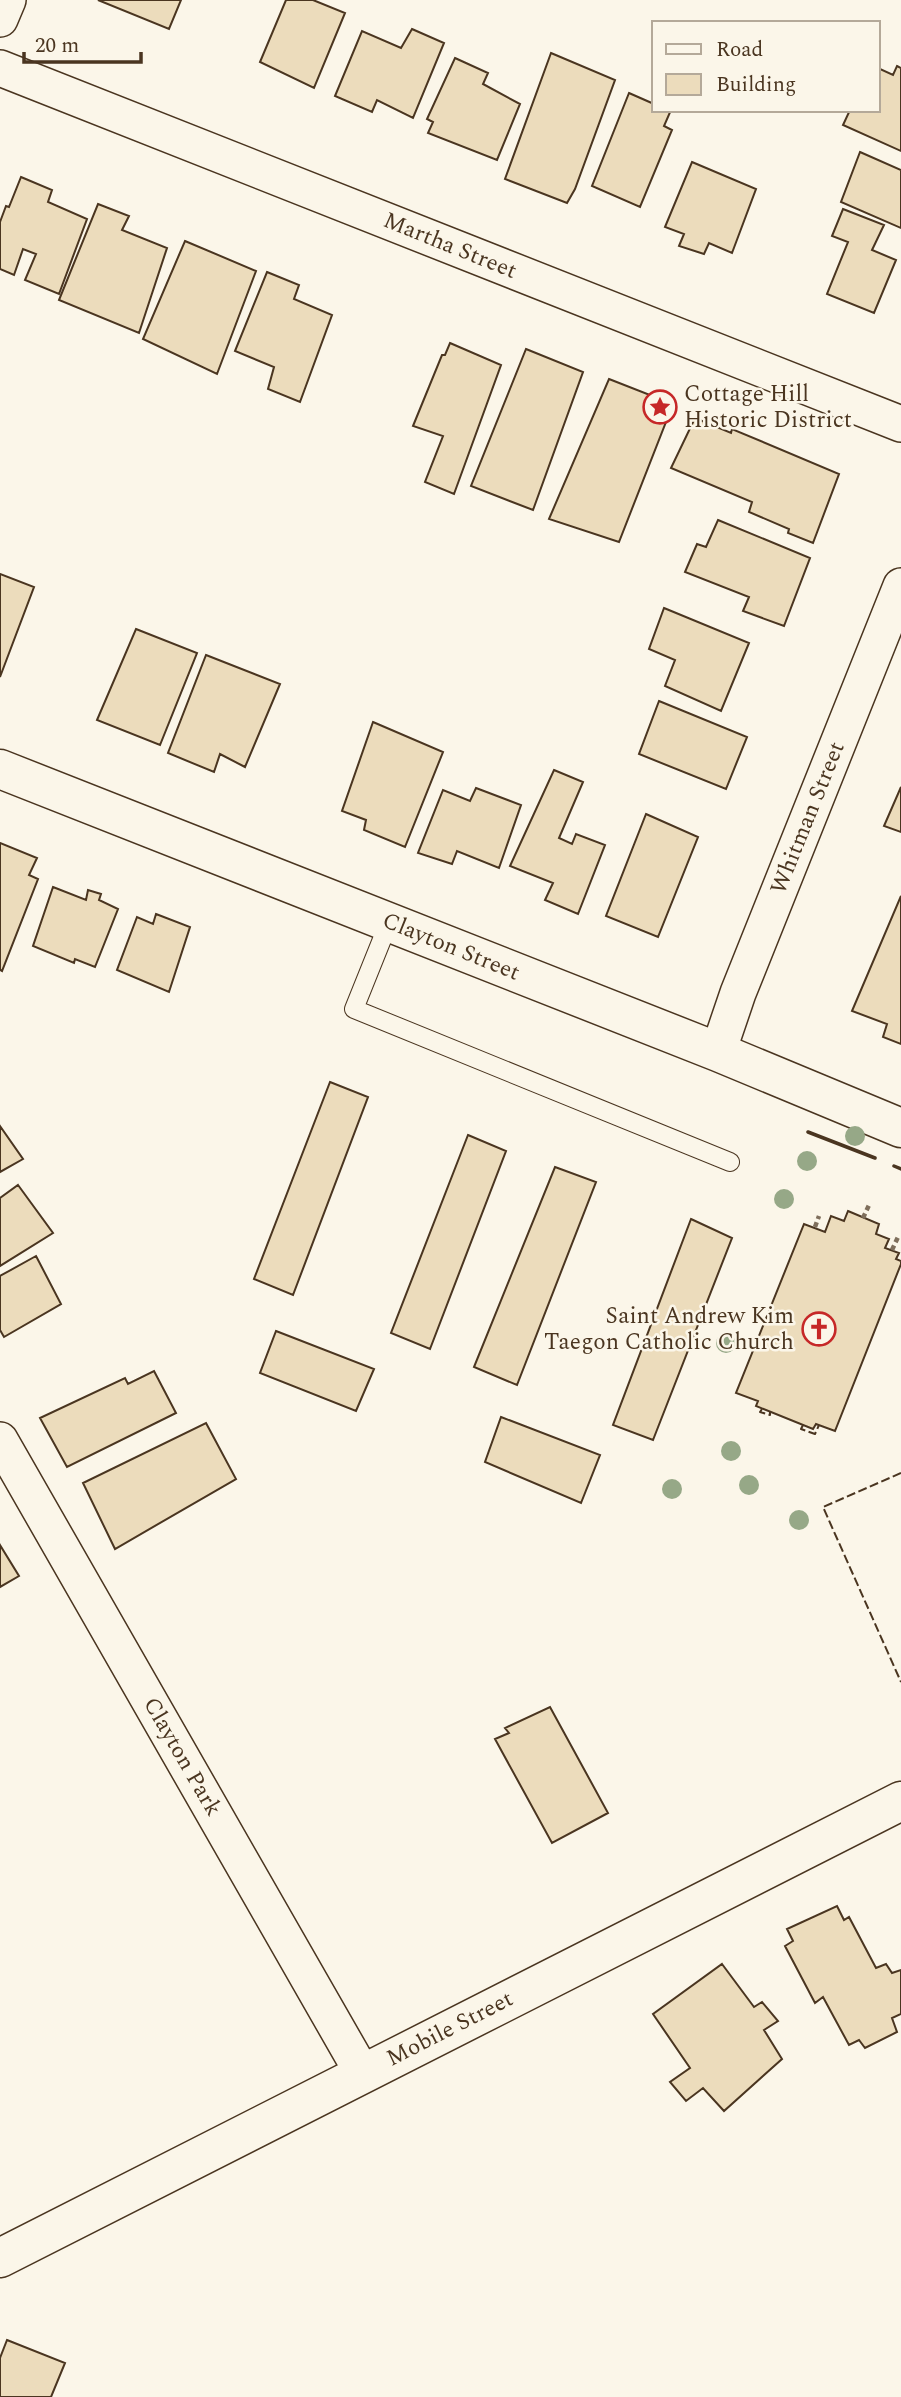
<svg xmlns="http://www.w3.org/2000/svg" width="901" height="2397" font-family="Spectral,serif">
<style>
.building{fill:#ecdcbc;stroke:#4a3520;stroke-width:2}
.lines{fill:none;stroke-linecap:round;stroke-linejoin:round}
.lane-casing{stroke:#4a3520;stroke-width:20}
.street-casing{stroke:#4a3520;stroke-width:38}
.secondary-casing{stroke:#4a3520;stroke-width:41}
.path{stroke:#7f6f5c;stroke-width:4.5;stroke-dasharray:5 3.5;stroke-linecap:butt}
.lane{stroke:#fbf6e9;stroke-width:18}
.street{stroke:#fbf6e9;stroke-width:35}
.secondary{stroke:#fbf6e9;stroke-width:38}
.fence{stroke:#4a3520;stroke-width:2;stroke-dasharray:9 3.5;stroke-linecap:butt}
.wall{stroke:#4a3520;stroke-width:3.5}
.tree{fill:#96a887}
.labels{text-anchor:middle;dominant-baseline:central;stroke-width:5;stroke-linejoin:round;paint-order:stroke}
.street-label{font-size:23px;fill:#4a3520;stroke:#fbf6e9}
.poi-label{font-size:23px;fill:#4a3520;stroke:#fbf6e9;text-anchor:start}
</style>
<rect width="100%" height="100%" fill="#fbf6e9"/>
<path class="building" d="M98,0h83l-12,29z
M286,0h27l32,13 -31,75 -54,-26z
M412,29l32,14 -31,75 -36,-18 -5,12 -37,-16 27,-65 39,17z
M551,53l64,27 -40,109 -8,14 -62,-24z
M455,58l33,15 -5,11 37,20 -23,56 -69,-27 5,-11 -6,-3z
M897,66l4,2v83l-58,-26 7,-15h28v-42l15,7z
M629,93l25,11v6h17l-7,16 8,4 -32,77 -48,-21z
M860,152l41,18v58l-60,-26z
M692,162l64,27 -24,64 -23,-10 -5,11 -25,-8 5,-12 -19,-7z
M21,177l31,13 -4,12 39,17 -28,75 -34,-14 11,-26 -13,-5 -9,26 -14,-6v-47l6,-16 3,1z
M98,204l31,12 -7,14 45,18 -28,85 -80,-33z
M843,209l41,16 -12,25 24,10 -22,53 -47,-19 21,-52 -16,-6z
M185,241l71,30 -39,103 -74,-35z
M267,272l32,13 -5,14 38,16 -32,87 -32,-13 6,-22 -39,-16z
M450,343l51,22 -47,129 -29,-12 18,-46 -30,-10 29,-71h3z
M526,349l57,23 -50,138 -62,-24z
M609,379l64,25 -54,138 -70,-23z
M695,418l36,15 1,-4 107,45 -26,69 -25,-10 1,-4 -40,-17 3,-10 -81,-34z
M718,520l92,38 -26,68 -41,-15 6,-14 -64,-25 12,-28 9,3z
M0,574l34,13 -34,90z
M664,608l85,35 -28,68 -56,-25 10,-26 -26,-11z
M136,629l61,24 -37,92 -63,-25z
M206,655l74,29 -35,83 -25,-13 -6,18 -46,-19z
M659,701l88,36 -21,52 -87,-35z
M373,722l70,30 -38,95 -41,-17 2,-10 -24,-9z
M554,770l29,12 -24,56 13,6 4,-10 29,11 -27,69 -33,-14 8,-17 -43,-17z
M901,787v45l-17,-6z
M476,788l45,17 -22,63 -42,-17 -5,13 -34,-11 25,-63 27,11z
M646,814l52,23 -40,100 -52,-21z
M0,843l37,15 -8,17 9,4 -36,92 -2,-1z
M53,887l33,13 2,-10 13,4 -2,6 19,9 -23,58 -20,-8 -1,4 -41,-17z
M901,896v148l-18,-7 4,-13 -35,-13z
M156,914l34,13 -21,65 -52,-22 20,-53 16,7z
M330,1082l38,15 -75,198 -39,-16z
M0,1126l23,33 -23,13z
M468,1135l38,16 -76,198 -39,-16z
M555,1167l41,15 -79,203 -43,-18z
M18,1185l35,48 -53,33v-68z
M848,1211l31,13 -3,10 13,5 -4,9 14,5 -3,6 5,2v3l-66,167 -19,-7 -3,5 -57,-23 2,-5 -22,-8 68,-169 21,8 6,-16 13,5z
M691,1219l41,19 -79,202 -40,-15z
M36,1256l25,48 -57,33 -4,-7v-54z
M276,1331l98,38 -18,42 -96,-38z
M154,1371l22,42 -109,54 -27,-49 85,-40 3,6z
M501,1417l99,38 -19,48 -96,-41z
M206,1423l30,56 -121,70 -32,-66z
M0,1545l19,31 -19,11z
M550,1707l58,106 -56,30 -57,-104 14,-6 -4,-5z
M837,1906l7,14 5,-3 27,51 10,-4 6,9 9,-3v44l-9,4 5,14 -32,16 -6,-8 -10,5 -26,-48 -8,6 -30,-57 8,-5 -6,-12z
M722,1964l32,43 8,-5 16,19 -14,9 18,29 -58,52 -21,-23 -17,13 -16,-19 20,-14 -37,-54z
M7,2340l58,23 -14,34h-51v-39z"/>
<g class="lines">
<defs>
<path id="lane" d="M389,922l-35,87 376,153"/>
<path id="street" d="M0,19l8,-19
M0,68l901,356
M718,1052l20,-59 163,-407
M0,1440l363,634"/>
<path id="secondary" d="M0,769l718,283 183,76
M0,2258l901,-457"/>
</defs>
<use href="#lane" class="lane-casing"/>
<use href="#street" class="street-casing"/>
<use href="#secondary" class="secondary-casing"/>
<path class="path" d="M863,1218l7,-15
M815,1227l4,-11
M892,1250l6,-13"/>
<use href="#lane" class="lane"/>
<use href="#street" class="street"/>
<use href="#secondary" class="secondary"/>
<path class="fence" d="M762,1409l-2,3 10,3v-3
M803,1425l-2,4 14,5 4,-9
M901,1473l-78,34 78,175"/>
<path class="wall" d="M808,1132l67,26
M894,1166l7,3"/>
</g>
<g class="tree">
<circle cx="855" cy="1136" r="10"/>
<circle cx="807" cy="1161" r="10"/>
<circle cx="784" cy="1199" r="10"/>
<circle cx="726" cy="1343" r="10"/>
<circle cx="731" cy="1451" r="10"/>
<circle cx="749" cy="1485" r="10"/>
<circle cx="672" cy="1489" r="10"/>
<circle cx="799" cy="1520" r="10"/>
</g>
<defs>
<symbol id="sight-ring" viewBox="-11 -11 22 22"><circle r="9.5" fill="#fbf6e9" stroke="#c62828" stroke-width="1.5"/><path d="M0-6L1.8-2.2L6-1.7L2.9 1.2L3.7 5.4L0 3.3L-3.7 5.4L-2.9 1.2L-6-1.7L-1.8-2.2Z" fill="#c62828"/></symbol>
<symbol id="church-ring" viewBox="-11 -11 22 22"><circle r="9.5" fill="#fbf6e9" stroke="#c62828" stroke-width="1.5"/><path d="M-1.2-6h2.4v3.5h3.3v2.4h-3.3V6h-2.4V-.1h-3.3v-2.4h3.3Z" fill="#c62828"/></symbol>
</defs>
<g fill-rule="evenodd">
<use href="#sight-ring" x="641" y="388" width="38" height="38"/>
<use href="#church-ring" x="800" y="1310" width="38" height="38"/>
</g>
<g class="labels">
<g class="street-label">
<text transform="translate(450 246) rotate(22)">Martha Street</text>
<text transform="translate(808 818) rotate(-68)">Whitman Street</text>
<text transform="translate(451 947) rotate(22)">Clayton Street</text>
<text transform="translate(182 1757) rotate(60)">Clayton Park</text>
<text transform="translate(450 2029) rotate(-27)">Mobile Street</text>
</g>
<g class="poi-label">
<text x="684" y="394">Cottage Hill<tspan x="684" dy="26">Historic District</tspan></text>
<text x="794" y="1316" text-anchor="end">Saint Andrew Kim<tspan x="794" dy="26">Taegon Catholic Church</tspan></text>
</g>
</g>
<rect x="652" y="21" width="228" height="91" fill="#fbf6e9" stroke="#b4a999" stroke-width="2"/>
<rect x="666" y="44" width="35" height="10" fill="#fbf6e9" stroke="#b4a999" stroke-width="2"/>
<text x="716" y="56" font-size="21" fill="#4a3520">Road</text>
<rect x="666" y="74" width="35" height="21" fill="#ecdcbc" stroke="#b4a999" stroke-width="2"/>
<text x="716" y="91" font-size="21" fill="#4a3520">Building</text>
<path d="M24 52v10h117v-10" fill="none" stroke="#4a3520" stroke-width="3.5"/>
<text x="35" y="52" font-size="21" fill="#4a3520" stroke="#fbf6e9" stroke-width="5" paint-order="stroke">20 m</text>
</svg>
